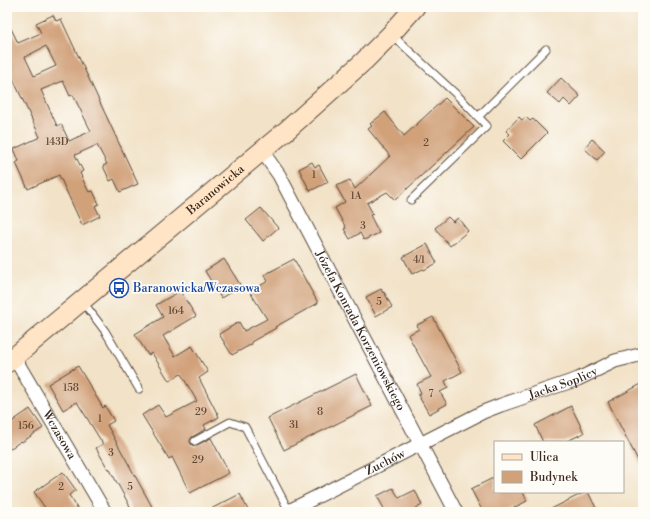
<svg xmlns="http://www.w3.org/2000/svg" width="650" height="519" font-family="'Libre Bodoni',serif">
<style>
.building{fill:#d1a17a;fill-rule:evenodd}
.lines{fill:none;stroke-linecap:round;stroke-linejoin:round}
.lane-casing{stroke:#564637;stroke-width:9}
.street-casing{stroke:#564637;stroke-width:15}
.secondary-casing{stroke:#564637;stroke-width:21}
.lane{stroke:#fff;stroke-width:7}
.street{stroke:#fff;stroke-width:13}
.secondary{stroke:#ffe4c6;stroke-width:19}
.labels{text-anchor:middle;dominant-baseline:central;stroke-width:3.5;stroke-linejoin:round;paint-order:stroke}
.number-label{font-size:10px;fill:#604835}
.street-label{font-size:12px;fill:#3b2a1e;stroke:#fdfcf7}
.transit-label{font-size:12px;fill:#164399;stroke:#fdfcf7;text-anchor:start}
</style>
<rect width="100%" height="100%" fill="#fdfcf7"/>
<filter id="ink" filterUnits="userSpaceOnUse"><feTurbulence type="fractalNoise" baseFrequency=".025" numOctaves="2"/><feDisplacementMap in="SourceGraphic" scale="8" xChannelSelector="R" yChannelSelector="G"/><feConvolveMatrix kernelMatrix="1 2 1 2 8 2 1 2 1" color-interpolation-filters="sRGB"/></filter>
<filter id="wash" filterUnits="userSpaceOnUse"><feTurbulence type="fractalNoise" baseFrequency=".012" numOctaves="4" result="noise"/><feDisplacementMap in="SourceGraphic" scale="16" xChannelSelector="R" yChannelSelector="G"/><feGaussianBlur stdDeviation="0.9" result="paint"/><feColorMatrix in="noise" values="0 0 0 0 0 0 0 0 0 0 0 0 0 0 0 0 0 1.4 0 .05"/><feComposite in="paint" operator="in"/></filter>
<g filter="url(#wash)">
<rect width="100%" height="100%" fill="#f2e2c7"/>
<g id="blocks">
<path class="building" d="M53,15l3,6 5,-2 77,165 -18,8 -6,-13 -4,2 -7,-15 4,-2 -10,-19 -22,10 8,16 -3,2 4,9 5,10 4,-1 6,13 -4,2 5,10 -18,9 -23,-50 -31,14 -12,-26 3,-2 -5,-12 26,-12 -33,-71v-46l11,23 23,-10 -5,-10zM46,46l10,20 -22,10 -9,-19zM63,81l7,15 3,-1 18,36 -22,10 -8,-17 -4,2 -16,-36z
M561,78l19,18 -9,10 -7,-7 -4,5 -13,-11z
M445,98l29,29 -79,73 -8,-8 -20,11 6,11 -3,1 9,18 -15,7 -4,-7 -10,6 -6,-10 2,-1 -11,-20 10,-6 -9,-16 14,-6 5,9 35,-33 -22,-27 4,-3 -2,-2 15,-12 19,24z
M519,117l3,3 4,-3 4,4 3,-2 14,14 -26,26 -18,-18 7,-7 -4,-3z
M592,139l13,12 -8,9 -13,-12z
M312,162l3,5 4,-2 9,17 -18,9 -11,-22z
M261,208l17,20 -15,13 -17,-21z
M448,217l5,5 5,-4 10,13 -18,15 -15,-18z
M427,244l10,19 -13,7 -1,-1 -11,5 -9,-17z
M224,259l17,27 -20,12 -16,-27z
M294,259l24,44 -43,24 1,1 -25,14 1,2 -20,11 -13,-21 20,-12 5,9 23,-12 -17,-27 18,-11 -4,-6z
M381,289l2,4 1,-1 8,15 -16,9 -10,-19z
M180,291l16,25 -33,20 12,20 17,-10 16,26 -9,6 20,39 -15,8 2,4 -14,8 -2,3v3l2,2 3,1 16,-8 18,35 -39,20 -18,-36 -3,2 -27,-44 16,-10 8,12 31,-16 -16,-27 -12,7 -17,-28 -4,2 -13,-21 28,-17 -7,-12z
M433,317l29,55 -17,9 3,7 -8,4 7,12 -18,10 -11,-19 3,-2 -4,-9 14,-7 -23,-42 11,-6 -2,-4z
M78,366l25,42 2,-2 9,15 -7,4 48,87h-22l-24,-44 -1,1 -12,-21 7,-4 -26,-42 -14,8 -15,-26z
M356,374l16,32 -88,44 -16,-32z
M643,383v87l-35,-68z
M571,406l13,27 -19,9h-22l-8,-17z
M30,409l13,19 -21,14 -1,-1 -14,10v-26z
M63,472l13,18 -7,5 11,17h-32l-14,-20z
M495,477v15h28l4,9 -21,11h-23l-12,-23z
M393,488l6,10 16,-8 7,15 -13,7h-23l-9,-16z
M585,492h3l10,20h-53z
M240,494l9,18h-44z"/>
</g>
</g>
<g filter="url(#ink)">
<use href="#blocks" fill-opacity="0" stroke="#564637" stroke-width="1"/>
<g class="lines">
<defs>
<path id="lane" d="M391,34l67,62 29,30 -76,74
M478,117l68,-68
M83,302l22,29 34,58
M195,441l35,-19 15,5 44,84"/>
<g id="street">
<path id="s1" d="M262,151l17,24 177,337"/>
<path id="s2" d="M14,357l91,155"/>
<path id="s3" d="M287,512l196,-100 18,-7 77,-26 37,-18 28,-7"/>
</g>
<g id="secondary">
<path id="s4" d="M7,363l280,-233 77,-69 27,-27 24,-27"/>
</g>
</defs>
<use href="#lane" class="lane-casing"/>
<use href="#street" class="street-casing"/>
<use href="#secondary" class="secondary-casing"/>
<use href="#lane" class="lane"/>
<use href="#street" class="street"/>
<use href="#secondary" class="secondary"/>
</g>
</g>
<defs>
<symbol id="bus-ring" viewBox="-11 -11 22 22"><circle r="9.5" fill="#fdfcf7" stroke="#1a4fb4" stroke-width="1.5"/><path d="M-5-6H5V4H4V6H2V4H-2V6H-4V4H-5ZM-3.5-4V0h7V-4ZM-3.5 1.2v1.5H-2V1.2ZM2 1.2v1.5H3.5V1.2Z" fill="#1a4fb4"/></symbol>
</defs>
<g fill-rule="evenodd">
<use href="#bus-ring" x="108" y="277" width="22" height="22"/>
</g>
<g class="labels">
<g class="number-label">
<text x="57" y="142">143D</text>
<text x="426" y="143">2</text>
<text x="314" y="175">1</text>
<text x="356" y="196">1A</text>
<text x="363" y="226">3</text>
<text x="419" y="260">4/1</text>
<text x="379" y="302">5</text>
<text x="176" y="311">164</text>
<text x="71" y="388">158</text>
<text x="431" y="394">7</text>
<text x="201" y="412">29</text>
<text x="320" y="412">8</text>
<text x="100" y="419">1</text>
<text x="294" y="425">31</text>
<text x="26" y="426">156</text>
<text x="111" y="453">3</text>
<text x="198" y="460">29</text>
<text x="61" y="487">2</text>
<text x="130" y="487">5</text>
</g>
<g class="street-label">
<text stroke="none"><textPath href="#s4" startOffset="271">Baranowicka</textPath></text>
<text stroke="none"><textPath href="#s1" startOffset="205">Józefa Konrada Korzeniowskiego</textPath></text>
<text stroke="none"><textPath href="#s3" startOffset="305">Jacka Soplicy</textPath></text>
<text stroke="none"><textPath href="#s2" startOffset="90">Wczasowa</textPath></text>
<text stroke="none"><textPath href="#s3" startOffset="110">Zuchów</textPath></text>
</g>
<g class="transit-label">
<text x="133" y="288">Baranowicka/Wczasowa</text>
</g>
</g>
<rect width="650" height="519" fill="none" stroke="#fdfcf7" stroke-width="24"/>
<rect x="494" y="441" width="130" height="52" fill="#fdfcf7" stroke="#afa8a0"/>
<rect x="502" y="454" width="20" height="6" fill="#ffe4c6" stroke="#afa8a0"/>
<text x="530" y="461" font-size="12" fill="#3b2a1e">Ulica</text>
<rect x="502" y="471" width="20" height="12" fill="#d1a17a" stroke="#afa8a0"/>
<text x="530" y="481" font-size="12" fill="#3b2a1e">Budynek</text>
</svg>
